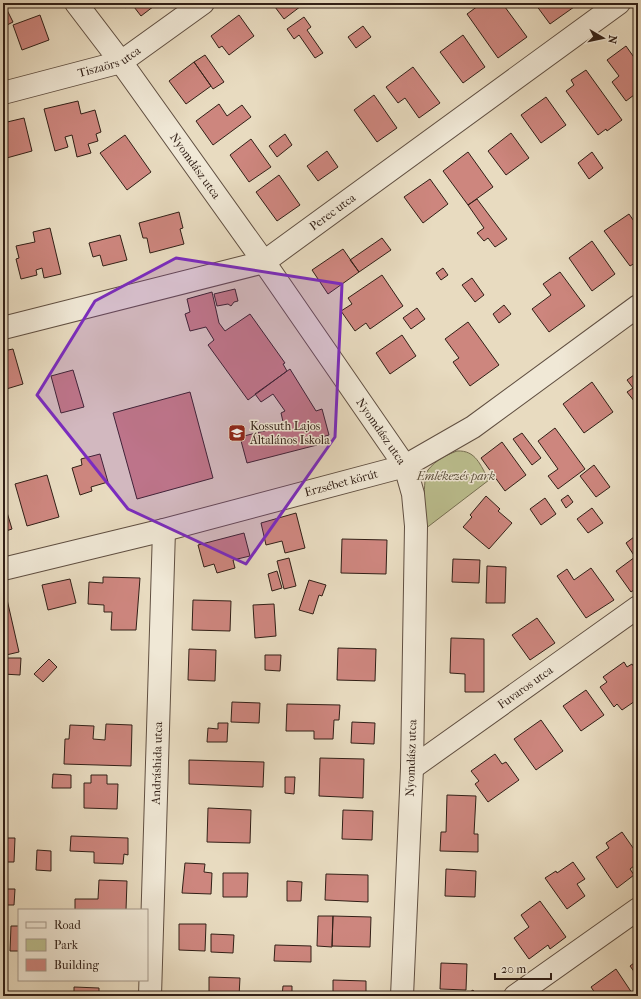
<svg xmlns="http://www.w3.org/2000/svg" width="641" height="999" font-family="'IM FELL French Canon',serif">
<style>
.green{fill:#bbbe8e;stroke:#766f52}
.building{fill:#cd867e;stroke:#322017}
.lines{fill:none;stroke-linecap:round;stroke-linejoin:round}
.minor-casing{stroke:#604f41;stroke-width:24}
.minor{stroke:#f0e8d6;stroke-width:22}
.marked{fill:#7b2cbf;fill-opacity:0.2;stroke:#7b2cbf;stroke-width:3;stroke-linejoin:round}
.labels{text-anchor:middle;dominant-baseline:central;stroke-width:3;stroke-linejoin:round;paint-order:stroke}
.street-label{font-size:12px;fill:#322017;stroke:#f0e8d6}
.poi-label{font-size:12px;fill:#322017;stroke:#f0e8d6;text-anchor:start}
.park-label{font-size:12px;font-style:italic;fill:#5b4f3b;stroke:#f0e8d6}
</style>
<rect width="100%" height="100%" fill="#e8dbc0"/>
<filter id="stains"><feTurbulence type="fractalNoise" baseFrequency=".005" numOctaves="4"/><feColorMatrix values="0 0 0 0 .2 0 0 0 0 .09 0 0 0 0 .02 0 0 0 .5 -.17"/></filter>
<radialGradient id="worn" r=".72"><stop offset=".6" stop-color="#630" stop-opacity="0"/><stop offset="1" stop-color="#630" stop-opacity=".3"/></radialGradient>
<path class="green" d="M457,451c19,-1 23,14 32,29l-64,49c0,-12 -3,-50 3,-59 8,-10 18,-15 29,-19z"/>
<path class="building" d="M121,3h37l-17,13 -10,-13 -6,5z
M272,3h33l-21,16z
M482,3h20l25,34 -29,21 -31,-44z
M538,3h33l3,4 -24,17 -14,-19z
M6,8l7,14 -10,5v-17z
M40,15l9,25 -27,10 -9,-25z
M239,15l15,21 -25,19 -7,-9 -3,2 -8,-12z
M304,17l7,10 -4,3 16,23 -8,5 -16,-23 -5,4 -7,-10z
M363,26l8,11 -15,11 -8,-11z
M463,35l22,32 -22,16 -23,-31z
M626,46l12,17v29l-12,9 -14,-19 7,-6 -12,-16z
M205,55l19,27 -11,7 -19,-27z
M194,62l17,24 -25,18 -17,-23z
M413,67l27,36 -21,15 -14,-20 -7,5 -12,-16z
M586,70l36,50 -15,11 -1,-2 -8,6 -32,-44 8,-6 -3,-5z
M374,95l23,33 -20,14 -23,-32z
M546,97l20,28 -25,18 -20,-28z
M78,101l3,13 14,-4 6,22 -5,2 2,7 -10,3 3,9 -14,4 -5,-22 -7,2 3,10 -13,4 -11,-42z
M219,104l8,12 15,-11 9,12 -38,28 -17,-24z
M24,118l8,33 -29,8v-36z
M511,133l18,25 -23,17 -18,-24z
M285,134l7,11 -15,12 -8,-11z
M125,135l26,37 -24,18 -27,-37z
M251,139l20,28 -22,15 -19,-27z
M327,151l11,16 -20,14 -11,-15z
M468,152l25,35 -25,18 -25,-34z
M592,152l11,16 -14,11 -11,-16z
M279,175l21,30 -23,16 -21,-29z
M430,179l18,25 -25,19 -19,-26z
M477,199l30,40 -12,8 -7,-9 -4,3 -7,-8 7,-5 -16,-23z
M179,212l4,16 -3,1 4,15 -34,9 -3,-15h-4l-4,-15z
M629,214l9,13v34l-8,5 -26,-35z
M50,228l11,46 -17,4 -2,-10 -6,2 1,5 -16,4 -5,-20 3,-1 -3,-12 19,-4 -2,-10z
M120,235l7,25 -24,6 -3,-11 -7,2 -4,-14z
M382,238l9,12 -32,22 -9,-12z
M592,241l23,33 -23,17 -23,-33z
M343,249l16,23 -31,22 -16,-24z
M443,268l5,7 -7,5 -5,-7z
M560,272l25,34 -36,26 -17,-23 19,-14 -8,-11z
M382,275l21,31 -33,23 -4,-6 -11,8 -14,-20 11,-7 -4,-6z
M472,278l12,17 -9,7 -13,-17z
M235,289l3,12 -4,1 -3,4 -3,-2 -11,2 -3,-12z
M212,292l7,31 6,8 25,-17 35,49 -2,1 4,7 -39,29 -40,-55 6,-5 -8,-13 -16,4 -5,-17 5,-2 -3,-13z
M504,305l7,9 -12,9 -6,-9z
M417,308l8,11 -14,10 -8,-11z
M468,322l31,43 -29,21 -17,-24 6,-4 -14,-19z
M402,335l14,21 -26,18 -14,-21z
M13,349l10,35 -20,6v-39z
M290,369l26,42 6,-2 7,26 -14,4 2,6 -70,18 -7,-26 44,-11 -3,-13 4,-2 -12,-17 -12,8 -6,-8z
M73,370l11,37 -23,6 -10,-37z
M638,372v34l-11,-14 6,-4 -6,-8z
M592,382l21,30 -29,21 -21,-29z
M190,392l23,86 -76,21 -24,-86z
M555,428l30,41 -27,20 -10,-13 10,-7 -20,-28z
M522,433l19,25 -9,7 -19,-26z
M502,442l24,33 -21,16 -24,-33z
M100,454l8,28 -17,5 1,4 -12,4 -8,-27 10,-3 -1,-6z
M594,465l16,22 -14,10 -16,-21z
M47,475l12,42 -32,9 -12,-42z
M568,495l5,7 -7,6 -5,-8z
M486,496l14,13 -2,2 14,12 -23,26 -26,-22 9,-10 -2,-2z
M545,498l11,16 -15,11 -11,-16z
M3,499l9,30 -9,3z
M592,508l11,15 -15,10 -11,-14z
M296,513l9,35 -20,5 -3,-12 -16,4 -5,-22z
M244,533l6,23 -17,4 2,8 -18,5 -3,-9 -10,3 -6,-22z
M638,534v53l-7,5 -15,-21 19,-14 -9,-14z
M342,539l45,1 -1,34 -45,-1z
M289,558l7,28 -12,3 -7,-28z
M453,559l27,1 -1,23 -27,-1z
M487,566l19,1 -1,36h-19z
M591,568l23,32 -28,18 -29,-42 10,-7 7,11z
M277,571l5,17 -10,3 -4,-17z
M103,577l37,1 -4,52h-25l1,-18h-8v-7l-16,-1 1,-22 14,1z
M70,579l6,24 -28,7 -6,-25z
M309,580l17,5 -4,11 -3,-1 -6,19 -14,-4z
M6,595l13,57 -13,3 -3,-11v-48z
M193,600l38,1 -1,30 -38,-1z
M274,604l2,32 -21,2 -2,-33z
M537,618l18,25 -25,17 -18,-25z
M451,638l33,1v53h-19v-18l-15,-1z
M338,648l38,1 -1,32 -38,-1z
M189,649l27,1 -1,31 -27,-1z
M265,655h16l-1,16 -15,-1z
M3,658h18l-1,17 -17,-1z
M49,659l8,8 -14,15 -9,-8z
M624,662l3,5 5,-3 6,9v26l-16,11 -5,-6 -3,3 -14,-20 7,-5 -4,-5z
M586,690l18,25 -23,16 -18,-25z
M232,702l28,1 -1,20 -28,-1z
M287,704l53,1 -1,15h-5l-1,19h-19v-8h-28z
M541,720l22,31 -27,19 -22,-31z
M352,722l23,1 -1,21 -23,-1z
M218,723h10l-1,19h-20l1,-14 10,1z
M106,724l26,1 -1,41 -67,-2 1,-25h4l1,-14 24,1 -1,13 12,1z
M495,754l7,10 4,-2 13,18 -31,22 -13,-18 4,-3 -8,-10z
M320,758l44,1 -1,39 -44,-2z
M189,760l75,2 -1,25 -74,-3z
M53,774l18,1v13h-19z
M91,775h16v9h11l-1,25 -33,-1v-25h7z
M285,777h10l-1,17 -9,-1z
M447,795l29,1 -2,38h4v18l-38,-1 1,-19h5z
M208,808l43,2 -1,33 -43,-1z
M343,810l30,1 -1,29 -30,-1z
M622,832l16,23v8l-8,6 4,6 -17,13 -21,-31 13,-9 -3,-5z
M71,836l57,2v17l-4,-1 -1,10 -29,-1v-11l-24,-1z
M3,838h12l-1,24h-11z
M37,850l14,1v20l-15,-1z
M573,862l12,17 -8,5 8,12 -18,13 -22,-31 11,-7 1,2z
M185,863l20,1 -1,8 8,1 -1,21 -29,-1z
M446,869l30,2 -1,26 -30,-1z
M223,873h25l-1,24h-24z
M326,874l42,1v27l-43,-2z
M99,880l28,1 -1,29h-51v-11h23z
M287,881l15,1 -1,19h-14z
M3,889h12l-1,16h-11z
M540,901l26,36 -16,12 -2,-4 -19,14 -15,-21 15,-11 -8,-12z
M318,916h15l-1,31 -15,-1z
M333,916l38,1 -1,30 -38,-1z
M179,924h27l-1,27 -26,-1z
M11,926h8v25h-9z
M211,934l23,1 -1,18 -22,-1z
M275,945l36,1v16l-37,-1z
M638,960v17l-8,-11z
M441,963l26,1 -1,26 -26,-1z
M616,969l16,24 -5,3h-30l-6,-9z
M209,977l31,1 -1,18h-30z
M333,980l33,1v15h-33z
M283,986h9v10h-10z
M74,987l25,1v8h-25z
M473,990l4,6h-13z"/>
<g class="lines">
<defs>
<g id="minor">
<path id="s1" d="M76,3l45,59 143,200 141,204 8,28 3,32 -4,242 -10,228"/>
<path id="s2" d="M3,93l118,-31 82,-59"/>
<path id="s3" d="M3,328l261,-66 355,-259"/>
<path id="s4" d="M3,569l161,-39 241,-64 68,-39 165,-121"/>
<path id="s5" d="M412,768l226,-161"/>
<path id="s6" d="M150,996l14,-466"/>
<path d="M515,996l123,-87"/>
</g>
</defs>
<use href="#minor" class="minor-casing"/>
<use href="#minor" class="minor"/>
</g>
<path class="marked" d="M176,258l166,26 -7,153 -89,127 -118,-55 -91,-114 58,-94z"/>
<defs>
<symbol id="school-square" viewBox="-11 -11 22 22"><rect x="-9" y="-9" width="18" height="18" rx="4" fill="#8f2418" stroke="#f0e8d6"/><path d="M0-5L7-2L0 1L-7-2ZM-4 1L0 2.5L4 1V4Q0 6-4 4Z" fill="#fff"/></symbol>
</defs>
<g fill-rule="evenodd">
<use href="#school-square" x="227" y="423" width="20" height="20"/>
</g>
<g class="labels">
<g class="street-label">
<text stroke="none"><textPath href="#s2" startOffset="111">Tiszaörs utca</textPath></text>
<text stroke="none"><textPath href="#s1" startOffset="202">Nyomdász utca</textPath></text>
<text stroke="none"><textPath href="#s3" startOffset="354">Perec utca</textPath></text>
<text stroke="none"><textPath href="#s1" startOffset="526">Nyomdász utca</textPath></text>
<text stroke="none"><textPath href="#s4" startOffset="349">Erzsébet körút</textPath></text>
<text stroke="none"><textPath href="#s5" startOffset="139">Fuvaros utca</textPath></text>
<text transform="translate(411 758) rotate(-88)">Nyomdász utca</text>
<text stroke="none"><textPath href="#s6" startOffset="233">Andráshida utca</textPath></text>
</g>
<g class="poi-label">
<text x="250" y="426">Kossuth Lajos<tspan x="250" dy="14">Általános Iskola</tspan></text>
</g>
<g class="park-label">
<text x="456" y="476">Emlékezés park</text>
</g>
</g>
<rect width="641" height="999" fill="none" stroke="#e8dbc0" stroke-width="16"/>
<rect x="4" y="4" width="633" height="991" fill="none" stroke="#322017" stroke-width="2"/>
<rect x="8" y="8" width="625" height="983" fill="none" stroke="#322017"/>
<rect x="18" y="909" width="130" height="72" fill="#f0e8d6" stroke="#a4988a"/>
<rect x="26" y="922" width="20" height="6" fill="#f0e8d6" stroke="#a4988a"/>
<text x="54" y="929" font-size="12" fill="#322017">Road</text>
<rect x="26" y="939" width="20" height="12" fill="#bbbe8e" stroke="#a4988a"/>
<text x="54" y="949" font-size="12" fill="#322017">Park</text>
<rect x="26" y="959" width="20" height="12" fill="#cd867e" stroke="#a4988a"/>
<text x="54" y="969" font-size="12" fill="#322017">Building</text>
<g transform="translate(603 38) rotate(99)" stroke="#f0e8d6" stroke-width="3" paint-order="stroke">
<path d="M0-3L7 15L0 10L-7 15Z" fill="#322017"/>
<text y="-6" font-size="11" font-weight="bold" text-anchor="middle" fill="#322017">N</text>
</g>
<path d="M495 973v6h56v-6" fill="none" stroke="#322017" stroke-width="2"/>
<text x="501" y="973" font-size="12" fill="#322017" stroke="#f0e8d6" stroke-width="3" paint-order="stroke">20 m</text>
<rect width="100%" height="100%" filter="url(#stains)"/>
<rect width="100%" height="100%" fill="url(#worn)"/>
</svg>
